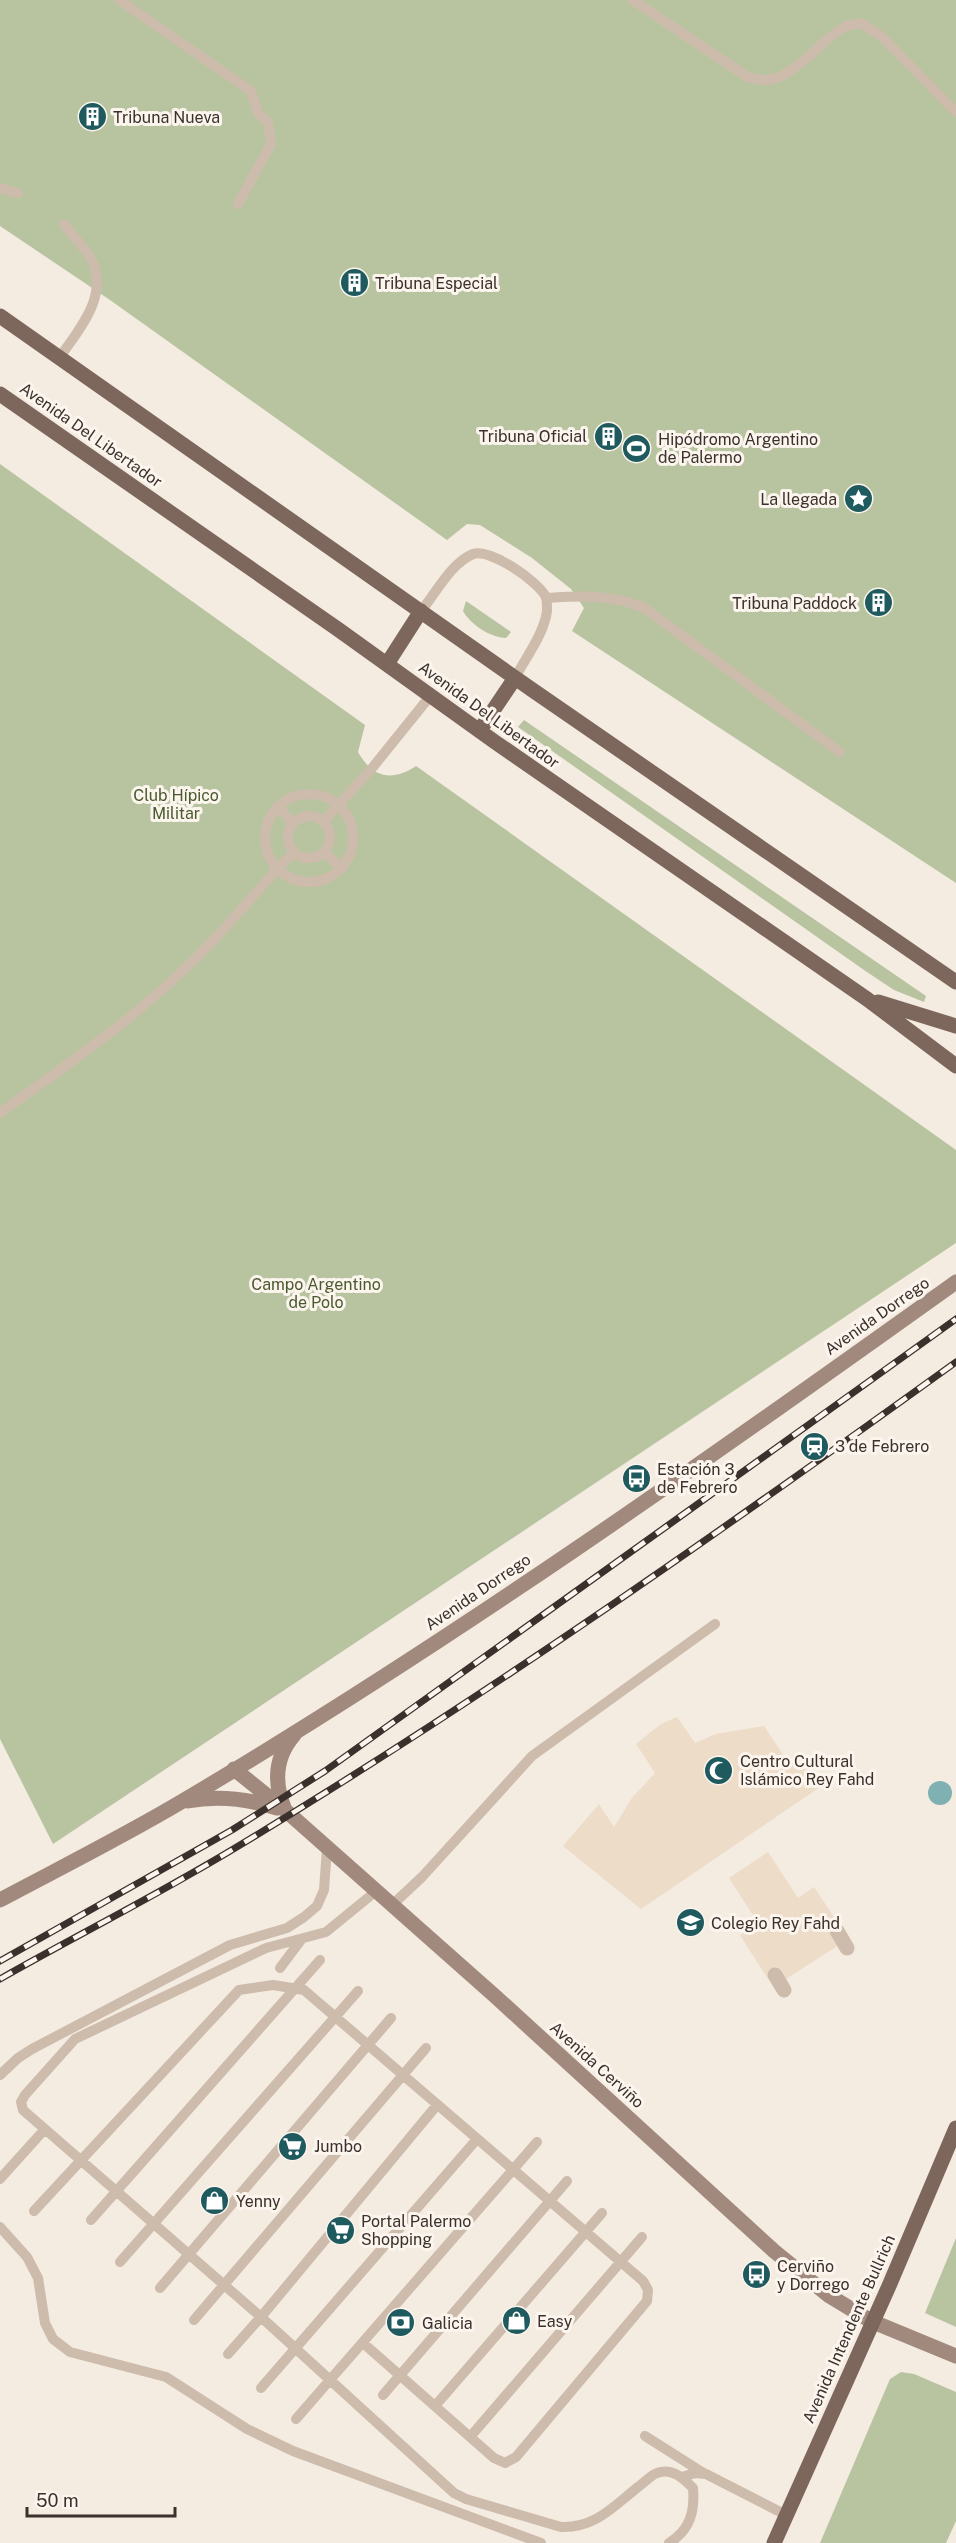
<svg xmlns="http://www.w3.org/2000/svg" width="956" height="2543" font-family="'Public Sans',sans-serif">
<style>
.green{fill:#b8c4a0}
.plaza{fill:#ecdcc8}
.water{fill:#7fb0b2}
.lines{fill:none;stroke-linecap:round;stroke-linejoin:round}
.lane{stroke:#cdbbac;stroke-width:10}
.street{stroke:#cdbbac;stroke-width:15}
.secondary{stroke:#a18a7d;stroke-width:15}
.primary{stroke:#7d675c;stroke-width:15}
.rail-casing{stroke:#3b302b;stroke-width:7}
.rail{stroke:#fbf5ee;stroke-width:4.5;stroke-dasharray:14;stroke-linecap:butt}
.labels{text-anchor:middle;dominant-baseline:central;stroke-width:6;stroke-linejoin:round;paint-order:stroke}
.poi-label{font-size:16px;fill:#3b302b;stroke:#fbf5ee;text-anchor:start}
.street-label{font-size:16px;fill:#3b302b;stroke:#fbf5ee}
.park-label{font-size:16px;fill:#4a5a2e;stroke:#fbf5ee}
</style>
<rect width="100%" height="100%" fill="#f4ebe1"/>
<path class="green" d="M0,0h956v883l-384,-252 12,-23 -13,-19 -39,-31 -52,-33 -13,-1 -20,16 -337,-240 -110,-74z
M0,464l365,261 -7,27c15,26 34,30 58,14l540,384v93l-903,601 -53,-105z
M466,601l45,31 -5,6c-15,0 -36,-14 -43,-27z
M524,720l402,276 -2,6 -30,-12 -30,-20 -346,-243z
M956,2238v89l-31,-14z
M901,2372l13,2 42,18v129l-10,22h-126l70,-164z"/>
<path class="plaza" d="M677,1717l18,26 21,-9 48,-8 24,36 10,-7 22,32 -179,122 -78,-63 36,-42 15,23 18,-29 23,-25 -19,-29 25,-20z
M768,1852l30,46 16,-11 27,41 -2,17 -53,34 -6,-8 -12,8 -28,-44 18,-12 -29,-45z"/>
<path class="water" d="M928 1793a12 12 0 1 1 24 0a12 12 0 1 1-24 0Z"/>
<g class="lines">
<path class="lane" d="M119,0l132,91 7,22 10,10 3,21 -33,60
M633,0l113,76c40,18 67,-31 97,-48 5,-3 13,-4 18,-5l20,13 75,76
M0,188l18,5
M60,357c20,-29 51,-64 30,-100 -7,-11 -18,-22 -26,-33
M546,598c34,-2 65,-4 97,9l197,145
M421,611c15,-18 30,-48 52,-57 17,-6 65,27 73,43 1,3 1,10 1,14 -3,23 -21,46 -32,67
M265 838a44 44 0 1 1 88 0a44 44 0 1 1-88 0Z
M277,806l16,17
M288 837a21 21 0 1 1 42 0a21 21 0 1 1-42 0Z
M323,822l50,-55 58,-72
M324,852l18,16
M0,1113c67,-48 135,-95 194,-153 35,-34 65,-73 100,-108
M375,1892l-49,40 -60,16 -191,91 -50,56 -4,7 2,8 238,207 193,176 12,6 95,28c34,1 52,-20 77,-40 6,-4 13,-12 19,-14 15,-6 27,6 36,15 2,24 -3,42 -24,55
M391,1906l31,-29 110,-121 183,-132
M280,1968l21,-28
M0,2075l18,-17 14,-9 198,-104 57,-17 17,-11 13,-11 7,-16 3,-42
M0,2179l45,-50
M34,2211l205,-221 34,-5 31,5 339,291 5,9 -1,11 -131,156 -11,6 -11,-5 -131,-115
M91,2220l229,-260
M0,2227l27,30 11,21 7,45 8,16 17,13 96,25 81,52 46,22 248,92
M120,2262l238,-271
M160,2288l231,-270
M194,2320l232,-272
M228,2354l33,-37 176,-212
M261,2388l216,-249
M383,2395l184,-214
M435,2406l167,-193
M296,2419l241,-277
M645,2436l60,38
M470,2437l172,-200
M682,2477l13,-4 11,1 80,41"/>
<path class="street" d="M837,1931l10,17
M775,1975l9,15"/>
<path class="secondary" d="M234,1769l51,41 211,187 278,254 54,44 43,26 85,35
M188,1801c30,-6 60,-2 89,7
M285,1810c-11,-26 -11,-52 9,-75
M0,1900c60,-32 122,-63 181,-98 268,-159 522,-339 775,-520"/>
<path class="primary" d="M0,316l531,373 425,293
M0,394l339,236 156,112 372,257 89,67
M387,664l34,-53
M480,730l35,-52
M878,1002l78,24
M774,2543l115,-257 67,-158"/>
<defs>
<path id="rail" d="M0,1961l232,-131 93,-59 631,-452
M0,1979c81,-46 165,-88 245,-137 245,-148 479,-313 711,-480"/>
</defs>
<use href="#rail" class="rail-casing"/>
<use href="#rail" class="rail"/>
</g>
<defs>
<symbol id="building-disc" viewBox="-11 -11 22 22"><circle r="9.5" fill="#1f5a5e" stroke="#fbf5ee"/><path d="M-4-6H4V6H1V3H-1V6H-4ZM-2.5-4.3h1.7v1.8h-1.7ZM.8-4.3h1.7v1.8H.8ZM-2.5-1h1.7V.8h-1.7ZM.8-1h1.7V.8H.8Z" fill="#fff"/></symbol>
<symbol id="stadium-disc" viewBox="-11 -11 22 22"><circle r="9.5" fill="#1f5a5e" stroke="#fbf5ee"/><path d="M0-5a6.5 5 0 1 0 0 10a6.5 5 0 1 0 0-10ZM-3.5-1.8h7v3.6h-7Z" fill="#fff"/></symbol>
<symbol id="sight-disc" viewBox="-11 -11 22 22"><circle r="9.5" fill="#1f5a5e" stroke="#fbf5ee"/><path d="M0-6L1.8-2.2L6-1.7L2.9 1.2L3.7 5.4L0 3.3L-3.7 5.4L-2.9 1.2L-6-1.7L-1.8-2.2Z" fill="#fff"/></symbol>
<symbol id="station-disc" viewBox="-11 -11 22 22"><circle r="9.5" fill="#1f5a5e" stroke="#fbf5ee"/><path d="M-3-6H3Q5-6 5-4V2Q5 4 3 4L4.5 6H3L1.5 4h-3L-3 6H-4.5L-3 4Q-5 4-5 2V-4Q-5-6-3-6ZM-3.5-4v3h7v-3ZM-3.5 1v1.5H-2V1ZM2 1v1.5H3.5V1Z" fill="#fff"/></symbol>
<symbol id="bus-disc" viewBox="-11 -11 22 22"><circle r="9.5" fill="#1f5a5e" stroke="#fbf5ee"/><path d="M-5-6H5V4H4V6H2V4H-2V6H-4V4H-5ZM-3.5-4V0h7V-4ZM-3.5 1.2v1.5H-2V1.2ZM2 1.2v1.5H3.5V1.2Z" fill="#fff"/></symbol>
<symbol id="mosque-disc" viewBox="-11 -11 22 22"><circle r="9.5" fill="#1f5a5e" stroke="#fbf5ee"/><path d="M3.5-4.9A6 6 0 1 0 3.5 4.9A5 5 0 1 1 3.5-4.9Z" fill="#fff"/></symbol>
<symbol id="school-disc" viewBox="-11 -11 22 22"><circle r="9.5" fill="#1f5a5e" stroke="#fbf5ee"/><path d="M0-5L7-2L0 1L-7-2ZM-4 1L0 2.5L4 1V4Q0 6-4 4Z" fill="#fff"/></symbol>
<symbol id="supermarket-disc" viewBox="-11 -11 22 22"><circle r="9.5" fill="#1f5a5e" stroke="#fbf5ee"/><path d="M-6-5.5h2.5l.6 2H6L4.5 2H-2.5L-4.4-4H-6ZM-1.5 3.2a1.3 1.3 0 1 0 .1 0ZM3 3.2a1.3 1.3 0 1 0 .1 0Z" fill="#fff"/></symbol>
<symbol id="shop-disc" viewBox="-11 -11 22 22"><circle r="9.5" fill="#1f5a5e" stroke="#fbf5ee"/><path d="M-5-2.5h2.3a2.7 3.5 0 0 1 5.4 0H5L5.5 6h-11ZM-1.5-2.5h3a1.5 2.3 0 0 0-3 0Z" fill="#fff"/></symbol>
<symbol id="bank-disc" viewBox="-11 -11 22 22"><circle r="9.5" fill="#1f5a5e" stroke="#fbf5ee"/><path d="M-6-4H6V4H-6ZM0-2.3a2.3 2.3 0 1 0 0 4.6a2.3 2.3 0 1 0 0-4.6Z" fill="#fff"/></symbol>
</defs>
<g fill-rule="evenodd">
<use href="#building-disc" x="76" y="100" width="33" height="33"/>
<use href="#building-disc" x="338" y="266" width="33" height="33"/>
<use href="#building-disc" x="592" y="420" width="33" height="33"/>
<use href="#stadium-disc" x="620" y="432" width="33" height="33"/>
<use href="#sight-disc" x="842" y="482" width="33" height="33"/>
<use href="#building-disc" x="862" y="586" width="33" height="33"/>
<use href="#station-disc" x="798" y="1430" width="33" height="33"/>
<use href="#bus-disc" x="620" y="1462" width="33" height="33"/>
<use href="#mosque-disc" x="702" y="1754" width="33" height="33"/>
<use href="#school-disc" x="674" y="1906" width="33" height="33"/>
<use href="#supermarket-disc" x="276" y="2130" width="33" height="33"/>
<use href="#shop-disc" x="198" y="2184" width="33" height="33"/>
<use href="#supermarket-disc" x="324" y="2214" width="33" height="33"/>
<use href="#bus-disc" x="740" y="2258" width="33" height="33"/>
<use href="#shop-disc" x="500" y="2304" width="33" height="33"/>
<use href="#bank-disc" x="384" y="2306" width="33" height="33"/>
</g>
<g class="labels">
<g class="poi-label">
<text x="113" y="117">Tribuna Nueva</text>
<text x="375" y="283">Tribuna Especial</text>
<text x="587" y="436" text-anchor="end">Tribuna Oficial</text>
<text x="658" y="439">Hipódromo Argentino<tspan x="658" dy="18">de Palermo</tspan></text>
<text x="837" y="499" text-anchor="end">La llegada</text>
<text x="857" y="603" text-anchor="end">Tribuna Paddock</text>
<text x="835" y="1446">3 de Febrero</text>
<text x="657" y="1469">Estación 3<tspan x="657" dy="18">de Febrero</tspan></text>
<text x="740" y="1761">Centro Cultural<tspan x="740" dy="18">Islámico Rey Fahd</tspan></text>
<text x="711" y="1923">Colegio Rey Fahd</text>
<text x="314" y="2146">Jumbo</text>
<text x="236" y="2201">Yenny</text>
<text x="361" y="2221">Portal Palermo<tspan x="361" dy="18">Shopping</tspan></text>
<text x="777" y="2266">Cerviño<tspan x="777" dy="18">y Dorrego</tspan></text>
<text x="537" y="2321">Easy</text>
<text x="422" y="2323">Galicia</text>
</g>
<g class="street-label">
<text transform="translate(91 435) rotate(35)">Avenida Del Libertador</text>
<text transform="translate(489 715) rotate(36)">Avenida Del Libertador</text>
<text transform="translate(877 1316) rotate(-35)">Avenida Dorrego</text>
<text transform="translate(478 1592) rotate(-34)">Avenida Dorrego</text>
<text transform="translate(597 2065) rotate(42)">Avenida Cerviño</text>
<text transform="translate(849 2329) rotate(-66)">Avenida Intendente Bullrich</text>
</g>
<g class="park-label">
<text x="176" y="795">Club Hípico<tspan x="176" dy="18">Militar</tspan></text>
<text x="316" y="1284">Campo Argentino<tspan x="316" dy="18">de Polo</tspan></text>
</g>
</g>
<path d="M27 2507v9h148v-9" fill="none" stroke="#3b302b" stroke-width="3"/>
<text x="36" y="2507" font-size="18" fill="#3b302b" stroke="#fbf5ee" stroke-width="4.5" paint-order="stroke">50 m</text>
</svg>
